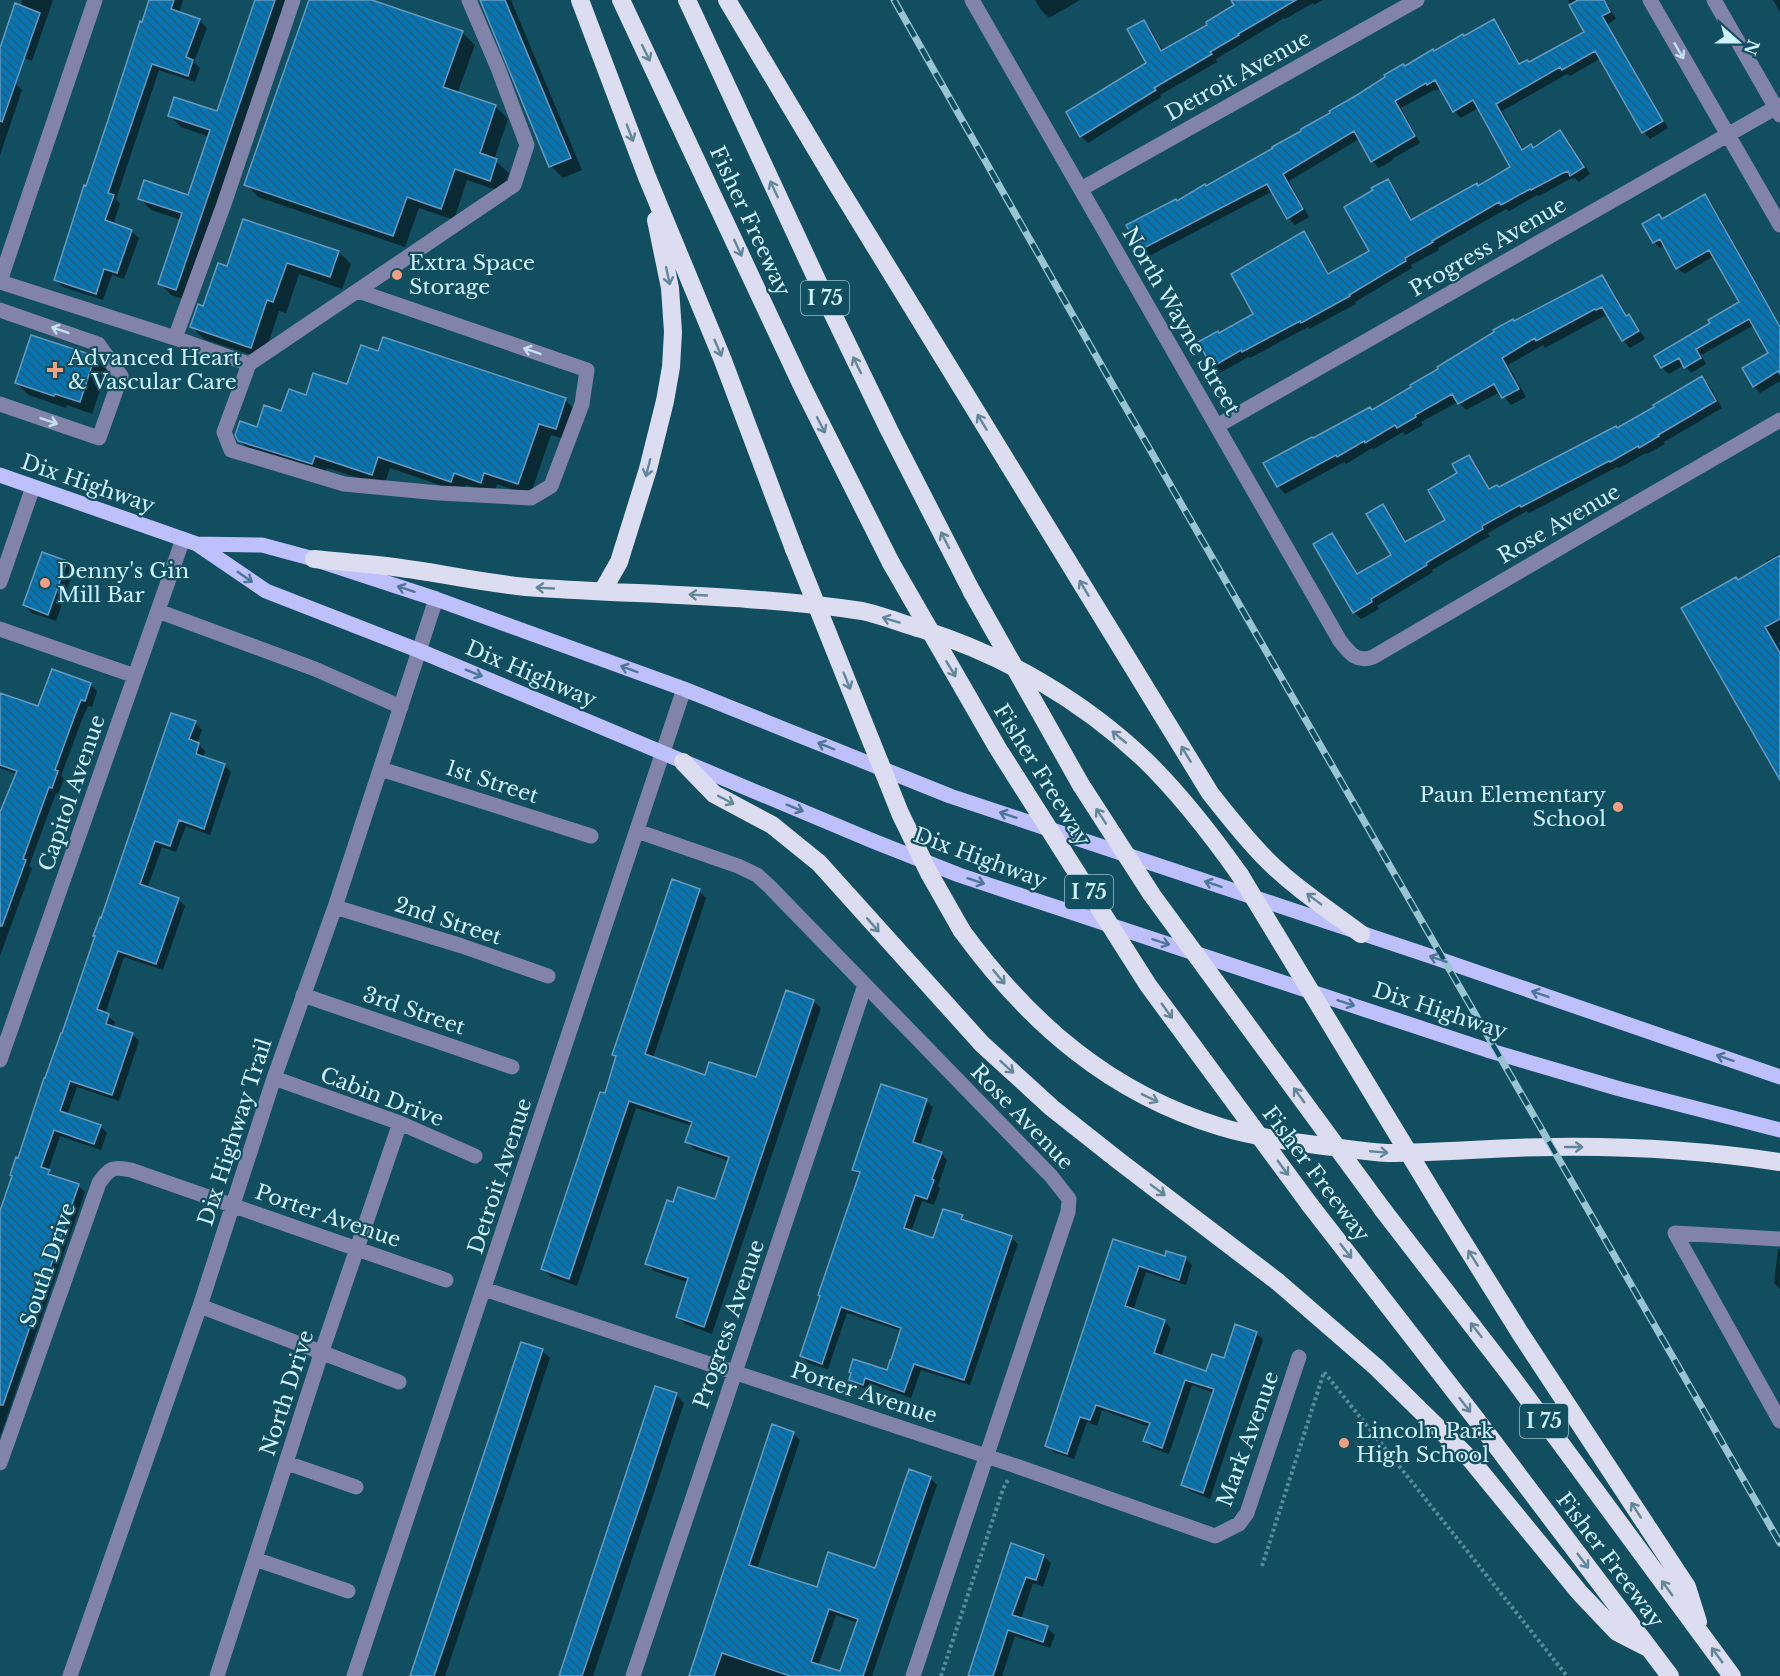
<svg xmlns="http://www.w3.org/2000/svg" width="1780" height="1676" font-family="'Libre Baskerville',serif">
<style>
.shadow{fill:#0007;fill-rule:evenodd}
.building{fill:url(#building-back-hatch);stroke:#659ac2;stroke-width:1.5;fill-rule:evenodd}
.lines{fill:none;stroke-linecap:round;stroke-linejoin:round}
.path{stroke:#588c9c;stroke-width:4;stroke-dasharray:3 3;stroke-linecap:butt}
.minor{stroke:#8183a9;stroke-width:15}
.major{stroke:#bdc0fd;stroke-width:15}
.highway{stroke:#dcddf0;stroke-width:18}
.rail-casing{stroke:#99c4d2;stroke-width:7}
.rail{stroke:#114e60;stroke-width:4.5;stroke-dasharray:14;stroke-linecap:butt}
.highway-bridge{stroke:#dcddf0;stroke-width:18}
.oneway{stroke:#c2e1f2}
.oneway2{stroke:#62879a}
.oneway3{stroke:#4d7697}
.poi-dot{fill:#f2a080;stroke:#114e60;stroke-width:2}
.labels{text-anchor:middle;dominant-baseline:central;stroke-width:4.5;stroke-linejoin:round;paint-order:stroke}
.shield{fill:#114e60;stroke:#95c1cf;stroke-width:1.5}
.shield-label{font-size:20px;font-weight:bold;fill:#cef2ff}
.street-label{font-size:21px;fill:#cef2ff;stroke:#114e60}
.poi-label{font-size:21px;fill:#cef2ff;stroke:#114e60;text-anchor:start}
</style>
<defs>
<pattern id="building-back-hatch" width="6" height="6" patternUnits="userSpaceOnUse" patternTransform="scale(1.5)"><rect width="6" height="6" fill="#0574b0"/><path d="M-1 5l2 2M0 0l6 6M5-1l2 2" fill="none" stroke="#225e7e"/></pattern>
</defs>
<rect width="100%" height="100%" fill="#114e60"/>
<path class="shadow" d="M22,0h31l-21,61 -23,-9z
M150,0h33l-4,13 20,7 8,8 -13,34 6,6 -5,14 -36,-12 -43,129 4,5 -7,21 18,6 8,7 -15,41 -12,-4 -9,25 -40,-13 -8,-7z
M256,0h34l-103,300 -16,-5 -11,-12 21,-63 -30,-10 -11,-12 49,-1 21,-60 -29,-10 -11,-11 48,-3z
M310,0h58l94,32 13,13 -18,49 39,13 12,12 -14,41 15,13 -7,19 -35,-12 -13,40 -35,-12 -14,39 -147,-50 -12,-13z
M481,0h30l71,170 -19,8 -12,-12z
M1035,0h45l-31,18 -8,-8z
M1244,0h79l-9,5 -1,-2 -28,16 -1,-1 -68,41 1,3 -57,33 1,2 -73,46 -7,-7 67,-73 -5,-42 7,7 13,23 46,-26z
M1568,0h37l11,19 -8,5 60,104 -18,11 -6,-7 -43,-74 -31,18 -3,-2 -65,37 22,39 9,-1 27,-17 7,7 23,35 -11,8 -4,-4 -7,2 -29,16 -2,-1 -28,16 -3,-2 -68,39 1,2 -28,15 1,3 -57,34 1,2 -47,25 -1,-2 -58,31 -2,-1 -28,16 -7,-7 7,-31 35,-21 49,-81 6,7 20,35 41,-23 17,-71 7,7 18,33 66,-34 33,-19 -34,-60 -17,10 -7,-7 -13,-23 -6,3 -1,-1 -33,18 19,35 -28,16 1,1 -14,8 -7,-7 -13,-22 -70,42 20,36 -14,8 -7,-7 -15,-27 -124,65 -7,-7 35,-47 98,-53 130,-82 60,-29 29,-17 6,7 21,37 8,-1 57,-32z
M1773,0h7v12z
M0,78l16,6 6,6 -22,65z
M1705,196l6,6 69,123v56l-20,12 -6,-7 -10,-18 26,-15 -16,-28 -53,30 5,9 -15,9 -7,-8 -15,9 -7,-6 -6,-12 56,-32 29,-21 -27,-47 -30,18 -6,-6 -13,-22 -5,2 -6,-6 5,-27 4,5z
M339,252l12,12 -9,25 -43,-15 -13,39 -7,-2 -16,48 -59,-20 -12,-12 36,-59z
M1602,277l7,7 19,33 8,7 9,15 -15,9 -7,-8 -14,-25 -4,2 -1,-1 -59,32 -2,-3 -35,20 18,32 -15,8 -11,-13 -34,18 -8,-8 -37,20 2,3 -18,10 -2,-3 -29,17 -2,-1 -26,16 -2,-2 -59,32 -7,-8 -13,-23 108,-52 141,-88z
M32,337l62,21 13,12 -15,44 -25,-9 -1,3 -37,-13 -13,-12z
M379,353l186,47 13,12 -10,28 -17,-5 -21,61 -33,-12 -3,10 -28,-9 -3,8 -73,-25 -6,18 -57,-18 -3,7 -72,-22 -13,-13 68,-44 41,-10z
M1702,378l7,7 13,23 -58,34 1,2 -18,10 -1,-1 -27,15 -2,-1 -88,46 -2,-2 -39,22 2,3 -58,34 1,2 -56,34 2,3 -18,10 -7,-7 -22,-77 7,7 20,33 34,-19 -10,-50 7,7 17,30 40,-23 12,-46 10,-17 7,7 15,26 8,-2 118,-58z
M1780,553v89l-2,1 2,4v130l-42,-196 30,-17 -2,-3z
M66,562l8,8 -18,51 -24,-8 -8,-8z
M90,684l7,7 -5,16 -4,-1 -7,16 -20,54 3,3 -6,15 -2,-1 -27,73 3,2 -32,88v-141l17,-41 -17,-6v-64l39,4z
M195,723l7,7 -5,13 8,8 -2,7 22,7 6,7 -21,63 -24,-9 -10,26 -14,-5 -15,42 31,10 7,7 -22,64 -39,-13 -19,57 10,8 -2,6 19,6 7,7 -20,60 -42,-14 -10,28 33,11 7,7 -6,17 -41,-14 -12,35 7,6 23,9 7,6 -85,245v-222l19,-55z
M699,891l7,7 -53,160 53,19 51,2 56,-78 8,7 -109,326 -27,-10 -7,-7 11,-34 -35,-12 -8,-7 28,-61 41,-2 14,-40 -35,-12 -7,-7 6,-16 -57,-18 -59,178 -27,-10 -7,-7 63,-174 11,-37 -3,-4z
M926,1101l7,6 -13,39 21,7 6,7 -9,26 2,2 -6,17 -12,-4 -11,31 23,7 28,-22 6,6 43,14 7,7 -48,141 -49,-15 -10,28 -39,-14 -2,6 -13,-4 -7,-7 37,-8 15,-40 -55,-18 -19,56 -20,-6 -6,-7 58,-180 -6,-7z
M1114,1241l52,17 1,-5 19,6 6,6 -6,20 -40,-13 -13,39 31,10 7,7 -10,29 46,16 50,-40 6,7 -53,159 -20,-8 -7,-6 31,-92 -22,-8 -23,69 -17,-6 -7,-7 5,-14 -48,-17 -5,16 -10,-4 -13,37 -21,-7 -6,-7z
M1780,1249v40l-6,-6 4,-33z
M542,1351l8,7 -105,318h-33z
M676,1395l8,8 -91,273h-33z
M793,1433l7,7 -43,129 61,20 58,-19 54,-92 7,7 -65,191h-183zM836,1615l22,8 -17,50 -23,-7z
M1012,1545l32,11 7,7 -8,24 -10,-4 -12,36 26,9 8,7 -5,13 -35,-12 -13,40h-33z"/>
<path class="building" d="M149,0h25l-3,9 29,10 -14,38 7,3 -5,16 -36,-12 -44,129 6,2 -9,25 27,10 -15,43 -13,-4 -8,25 -42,-14 30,-95 2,1 27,-81 27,-84 2,1z
M255,0h20l-99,290 -18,-6 24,-71 -44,-14 6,-19 44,15 22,-65 -42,-14 6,-19 43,14z
M309,0h63l91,31 -20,56 53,18 -16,48 17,6 -7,22 -35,-12 -14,40 -34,-12 -14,39 -149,-51z
M480,0h25l66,158 -22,9z
M1231,0h65l-58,34 1,1 -29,17 2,2 -58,34 2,2 -76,47 -14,-25 80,-49 -19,-34 17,-9 17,31 46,-26 -1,-3 28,-17z
M1578,0h26l6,12 -8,4 61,105 -21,12 -47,-82 -33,19 -2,-3 -64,37 26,46 9,-6 2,4 27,-18 24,37 -14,9 -2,-5 -7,3 -30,16 -1,-1 -29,16 -2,-3 -67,39 1,1 -28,16 1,3 -57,34 1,1 -49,27 -1,-2 -58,31 -1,-2 -29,17 -14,-25 20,-11 1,2 34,-19 -22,-40 73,-43 24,43 41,-23 -25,-44 29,-17 -2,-2 17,-9 23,41 66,-37 1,3 32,-19 -37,-67 -20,12 -18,-32 -8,5 -1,-2 -31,18 20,35 -44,26 -17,-31 -71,43 20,35 -16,10 -20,-35 -127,66 -14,-25 50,-26 1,2 28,-17 1,2 67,-38 -1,-1 29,-16v-2l29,-16 -1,-2 28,-16 28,-18 -1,-2 19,-11 2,2 28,-17 1,2 29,-17 1,2 30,-17 25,45 8,-4 2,2 55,-30 -15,-27z
M15,3l25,10 -38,109 -2,-1v-73z
M1705,194l75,133v47l-2,-3 -25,16 -11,-19 26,-15 -19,-34 -53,30 5,9 -17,10 -5,-10 -18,10 -7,-12 56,-33 -2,-3 31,-18 -30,-52 -33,19 -16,-30 -7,4 -11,-19 17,-10 3,5z
M243,219l96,32 -9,26 -43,-14 -14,39 -6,-2 -16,48 -61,-21 8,-23 5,2 15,-43 9,3z
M1602,275l24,41 3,-2 10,17 -17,10 -20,-34 -6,3 -1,-1 -59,32 -1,-3 -33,20 17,31 -17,9 -8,-14 -36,20 -6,-10 -37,21 1,2 -19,11 -2,-3 -30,18 -1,-2 -27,16 -1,-2 -59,32 -14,-24 49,-26 1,1 57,-31 2,3 39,-23 -1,-2 28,-16 -1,-2 57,-35 -1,-2 20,-11 1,2z
M31,335l64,21 -15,46 -25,-8 -1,2 -39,-13z
M383,337l183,61 -10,31 -17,-5 -21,60 -34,-11 -3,10 -27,-10 -3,9 -73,-25 -6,18 -57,-19 -3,8 -74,-23 -3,-6 5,-14 17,6 7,-22 17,6 8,-22 17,6 7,-22 34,11 14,-39 17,6z
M1702,376l14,25 -58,34 1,1 -20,12 -1,-2 -28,16 -1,-1 -88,46 -1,-2 -38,21 1,3 -57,34 1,2 -56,34 1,3 -19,11 -40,-69 19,-11 25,41 34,-19 -25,-41 17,-10 22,38 40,-22 -17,-30 29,-17 -5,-9 17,-9 20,34 8,-4 2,2 117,-61 1,2 37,-21 -1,-2z
M42,552l25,9 -19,54 -25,-10z
M1780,555v64l-15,8 15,26v127l-99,-172 55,-31 2,3z
M52,669l39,14 -6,18 -4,-1 -6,15 -20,55 3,1 -6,17 -3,-1 -26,72 3,1 -24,66h-2v-114l17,-41 -17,-6v-72l38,13z
M171,713l25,8 -7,18 10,4 -3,11 29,10 -21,65 -25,-9 -9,26 -15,-5 -15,43 39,14 -23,66 -38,-13 -21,58 12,5 -3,10 27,9 -21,62 -42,-14 -10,30 41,14 -7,19 -40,-14 -13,37 9,3 -2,4 31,10 -76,221h-3v-194l12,-35 -2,-1 6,-18 2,1 26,-80h1l16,-45h1l33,-97h-2l7,-19 1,1z
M672,879l28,10 -55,165 60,21 4,-13 47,15 30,-87 28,10 -110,327 -28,-10 12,-39 -43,-14 22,-64 6,2 5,-15 37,12 14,-42 -44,-15 7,-20 -63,-21 -60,178 -28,-10 59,-177 5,1 11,-37 -4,-1z
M881,1084l46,15 -14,43 29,10 -10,27 2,1 -7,19 -12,-4 -11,33 29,10 10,-29 20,6 -2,4 51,17 -48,144 -50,-16 -10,28 -39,-14 -2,7 -14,-5 2,-7 -2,-1 4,-13 34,11 3,-10h1l10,-32 -60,-21 -19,57 -22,-8 20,-60 -2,-1 42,-123 -8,-2z
M1113,1239l52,17 1,-5 20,6 -7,23 -40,-14 -14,40 40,14 -11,33 52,18 6,-17 12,4 11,-34 22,8 -54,161 -22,-8 33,-96 -29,-9 -23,68 -19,-7 7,-18 -54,-18 -6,15 -10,-3 -13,37 -22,-8z
M521,1342l22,7 -47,146 -62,181h-24z
M655,1386l22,7 -29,89 -66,194h-23z
M772,1424l22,8 -45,133 68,22 11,-35 47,16 34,-99 22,8 -68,199h-73l-68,-23 -8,23h-25zM829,1609l29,10 -18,52 -29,-9z
M1011,1543l33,12 -8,25 -10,-3 -14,38 36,11 -5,16 -35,-12 -15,46h-25z"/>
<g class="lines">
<path class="path" d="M1262,1566l62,-194 243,304
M941,1676l62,-187 5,-9"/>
<path class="minor" d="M972,0l368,641c10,12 16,22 33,16l248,-145 159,-92
M1650,0l130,225
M1714,0l66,115
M1081,189l336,-189
M0,281l95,-281
M0,282l175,56 74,26 265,-179 13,-40 -29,-77 -29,-68
M0,310l98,34 23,32 -22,62 -99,-34
M175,338l49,-134 69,-204
M249,364l-25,68 7,18 113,34 95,9 92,5 20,-12 31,-82 5,-34 -229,-79
M1217,426l563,-321
M0,582l33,-95
M158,611l157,58 86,38
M0,629l135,47
M381,769l210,67
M637,831l101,35 19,9 12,11 282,290 18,23 -1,13 -155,464
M335,907l127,39 86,30
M303,995l209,72
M0,1060l183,-521
M274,1078l126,45 75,33
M1780,1239l-105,-6 105,188
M484,1289l529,176 202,71 24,-12 8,-11 52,-156
M200,1306l199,76
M0,1463l99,-280c11,-15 13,-17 32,-13l315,110
M287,1463l69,24
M255,1559l93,32
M70,1676l130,-370 74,-228 61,-171 101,-308
M217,1676l105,-325 78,-228
M354,1676l330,-987
M633,1676l232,-691"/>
<path class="major" d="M0,475l197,69 69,47 154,60 453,190 86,34 528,175 133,39 160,41
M197,544l65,1 52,14 122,40 248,90 266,107 483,161 347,120"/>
<path class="highway" d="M580,0l67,177 75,181 72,191
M621,0l182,388 88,175
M687,0l142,306 60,124 83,162
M727,0l106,178 377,615c18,23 36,46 57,67 28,28 62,50 94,74
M314,559c29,3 58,5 87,9 46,6 91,17 138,20 107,7 215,7 323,23 19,4 39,12 59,18 83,26 161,71 224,131 36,35 66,74 95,115
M603,590l16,-28 29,-93 17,-68 6,-34 2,-35 -3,-44 -14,-68
M683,762l31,32 58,31 47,38 163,181 70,64 67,53 159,121 98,85 95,93 108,132 38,40 31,16
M962,931c68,93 148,162 259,196 33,10 69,15 103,19 20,2 42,6 63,7 56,0 111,-6 167,-6 75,-1 152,4 226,15
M1310,1205l166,214 194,257
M1442,1208l78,125 167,254 11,35
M1383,1210l128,166 221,300"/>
<defs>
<path id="rail" d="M894,0l198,349 688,1194"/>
</defs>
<use href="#rail" class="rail-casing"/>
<use href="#rail" class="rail"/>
<path class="highway-bridge" d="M794,549l106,264 29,60 33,58
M891,563l106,184 151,238 162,220
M972,592l109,193 71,110 231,315
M1240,875l202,333"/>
</g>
<defs><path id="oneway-shaft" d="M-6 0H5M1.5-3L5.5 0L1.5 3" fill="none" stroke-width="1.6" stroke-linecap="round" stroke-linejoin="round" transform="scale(1.5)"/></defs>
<g class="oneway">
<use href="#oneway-shaft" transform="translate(1679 51) rotate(60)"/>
<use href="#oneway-shaft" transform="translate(60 330) rotate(-161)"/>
<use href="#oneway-shaft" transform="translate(532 351) rotate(-161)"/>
<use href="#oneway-shaft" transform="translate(49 421) rotate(19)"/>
</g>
<g class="oneway2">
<use href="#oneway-shaft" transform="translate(646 53) rotate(64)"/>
<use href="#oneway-shaft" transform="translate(630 133) rotate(69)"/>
<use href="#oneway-shaft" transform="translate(774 189) rotate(-115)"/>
<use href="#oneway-shaft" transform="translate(738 248) rotate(65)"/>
<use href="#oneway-shaft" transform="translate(668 276) rotate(78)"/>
<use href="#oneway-shaft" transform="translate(718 348) rotate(67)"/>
<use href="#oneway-shaft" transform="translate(857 365) rotate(-116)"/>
<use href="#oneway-shaft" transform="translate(982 422) rotate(-121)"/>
<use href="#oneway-shaft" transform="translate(821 425) rotate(63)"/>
<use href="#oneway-shaft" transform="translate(648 468) rotate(104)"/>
<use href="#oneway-shaft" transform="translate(945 540) rotate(-117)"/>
<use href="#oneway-shaft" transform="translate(545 588) rotate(-177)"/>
<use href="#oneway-shaft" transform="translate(1084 588) rotate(-121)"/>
<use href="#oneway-shaft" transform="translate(698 595) rotate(-177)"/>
<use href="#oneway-shaft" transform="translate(891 620) rotate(-163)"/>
<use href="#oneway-shaft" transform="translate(951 669) rotate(59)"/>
<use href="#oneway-shaft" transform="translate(847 681) rotate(68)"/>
<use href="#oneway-shaft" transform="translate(1119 737) rotate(-140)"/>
<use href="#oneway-shaft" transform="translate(1186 754) rotate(-121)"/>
<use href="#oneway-shaft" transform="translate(726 800) rotate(28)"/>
<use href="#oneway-shaft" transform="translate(1101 816) rotate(-123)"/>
<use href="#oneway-shaft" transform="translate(1314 899) rotate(-143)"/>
<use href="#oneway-shaft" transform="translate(873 925) rotate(49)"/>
<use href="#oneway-shaft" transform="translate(999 977) rotate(50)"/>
<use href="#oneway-shaft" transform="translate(1167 1011) rotate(54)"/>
<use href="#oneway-shaft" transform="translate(1007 1067) rotate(42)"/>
<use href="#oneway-shaft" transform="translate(1299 1095) rotate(-126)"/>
<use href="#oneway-shaft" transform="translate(1150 1098) rotate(26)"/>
<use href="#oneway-shaft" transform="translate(1574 1147)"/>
<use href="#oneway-shaft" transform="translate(1379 1152) rotate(5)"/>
<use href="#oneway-shaft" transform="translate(1283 1168) rotate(54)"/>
<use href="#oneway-shaft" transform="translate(1158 1190) rotate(37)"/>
<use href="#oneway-shaft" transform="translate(1346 1251) rotate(52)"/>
<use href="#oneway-shaft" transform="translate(1473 1258) rotate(-122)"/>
<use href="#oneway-shaft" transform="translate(1476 1330) rotate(-128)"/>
<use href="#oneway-shaft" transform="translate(1465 1405) rotate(52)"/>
<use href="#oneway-shaft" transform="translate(1636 1510) rotate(-123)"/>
<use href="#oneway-shaft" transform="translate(1583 1561) rotate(53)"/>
<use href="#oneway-shaft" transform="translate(1667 1588) rotate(-126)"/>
<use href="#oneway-shaft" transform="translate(1717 1655) rotate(-126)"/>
</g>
<g class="oneway3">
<use href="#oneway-shaft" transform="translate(245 577) rotate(35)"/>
<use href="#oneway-shaft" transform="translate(406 589) rotate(-162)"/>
<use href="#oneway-shaft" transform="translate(629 669) rotate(-160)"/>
<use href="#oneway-shaft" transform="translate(474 673) rotate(22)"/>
<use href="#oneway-shaft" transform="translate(826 746) rotate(-158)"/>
<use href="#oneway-shaft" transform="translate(795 808) rotate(22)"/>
<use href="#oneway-shaft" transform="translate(1008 815) rotate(-161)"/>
<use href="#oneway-shaft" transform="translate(976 881) rotate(19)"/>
<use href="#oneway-shaft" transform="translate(1213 884) rotate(-161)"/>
<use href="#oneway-shaft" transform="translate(1161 942) rotate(18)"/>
<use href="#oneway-shaft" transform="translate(1438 959) rotate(-161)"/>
<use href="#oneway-shaft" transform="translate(1540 994) rotate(-161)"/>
<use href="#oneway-shaft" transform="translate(1346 1003) rotate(18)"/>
<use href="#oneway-shaft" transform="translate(1725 1058) rotate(-161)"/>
</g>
<g class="poi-dot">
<circle cx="397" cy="275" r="6"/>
<path d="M52 361h6v6h6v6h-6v6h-6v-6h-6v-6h6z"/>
<circle cx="45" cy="583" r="6"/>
<circle cx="1618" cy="807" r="6"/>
<circle cx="1344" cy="1443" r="6"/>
</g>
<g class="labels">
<g class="shield">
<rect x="801" y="281" width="48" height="34" rx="4.5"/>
<rect x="1065" y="875" width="48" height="34" rx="4.5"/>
<rect x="1520" y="1404" width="48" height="34" rx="4.5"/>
</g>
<g class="shield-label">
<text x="825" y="298">I 75</text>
<text x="1089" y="892">I 75</text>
<text x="1544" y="1421">I 75</text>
</g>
<g class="street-label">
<text transform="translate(1238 76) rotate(-29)">Detroit Avenue</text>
<text transform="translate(750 221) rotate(65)">Fisher Freeway</text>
<text transform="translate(1488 247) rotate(-30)">Progress Avenue</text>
<text transform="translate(1181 321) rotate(60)">North Wayne Street</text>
<text transform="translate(88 484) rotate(19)">Dix Highway</text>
<text transform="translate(1559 524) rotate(-30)">Rose Avenue</text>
<text transform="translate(531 674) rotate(23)">Dix Highway</text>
<text transform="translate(1042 775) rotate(58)">Fisher Freeway</text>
<text transform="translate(492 782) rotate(18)">1st Street</text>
<text transform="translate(72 793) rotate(-71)">Capitol Avenue</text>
<text transform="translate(980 858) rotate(20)">Dix Highway</text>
<text transform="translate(448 921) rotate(18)">2nd Street</text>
<text transform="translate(414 1011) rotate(19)">3rd Street</text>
<text transform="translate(1440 1011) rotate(18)">Dix Highway</text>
<text transform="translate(382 1097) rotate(21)">Cabin Drive</text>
<text transform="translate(1022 1117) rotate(46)">Rose Avenue</text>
<text transform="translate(235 1132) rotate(-72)">Dix Highway Trail</text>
<text transform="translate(1316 1174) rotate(53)">Fisher Freeway</text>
<text transform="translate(500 1176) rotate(-72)">Detroit Avenue</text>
<text transform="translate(328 1216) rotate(19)">Porter Avenue</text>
<text transform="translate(48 1265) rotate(-71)">South Drive</text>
<text transform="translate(729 1324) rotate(-71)">Progress Avenue</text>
<text transform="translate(287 1393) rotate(-72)">North Drive</text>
<text transform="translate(864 1393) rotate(18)">Porter Avenue</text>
<text transform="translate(1248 1439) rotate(-70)">Mark Avenue</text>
<text transform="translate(1610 1560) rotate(53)">Fisher Freeway</text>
</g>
<g class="poi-label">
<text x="409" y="263">Extra Space<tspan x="409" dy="24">Storage</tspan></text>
<text x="68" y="358">Advanced Heart<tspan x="68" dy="24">&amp; Vascular Care</tspan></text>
<text x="57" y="571">Denny's Gin<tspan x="57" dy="24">Mill Bar</tspan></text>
<text x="1606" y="795" text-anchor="end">Paun Elementary<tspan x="1606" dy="24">School</tspan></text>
<text x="1356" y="1431">Lincoln Park<tspan x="1356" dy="24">High School</tspan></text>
</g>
</g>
<g transform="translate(1738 42) rotate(111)" stroke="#114e60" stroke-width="4.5" paint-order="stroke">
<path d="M0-4.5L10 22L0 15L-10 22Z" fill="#cef2ff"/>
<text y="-9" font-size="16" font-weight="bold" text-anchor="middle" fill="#cef2ff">N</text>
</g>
</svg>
